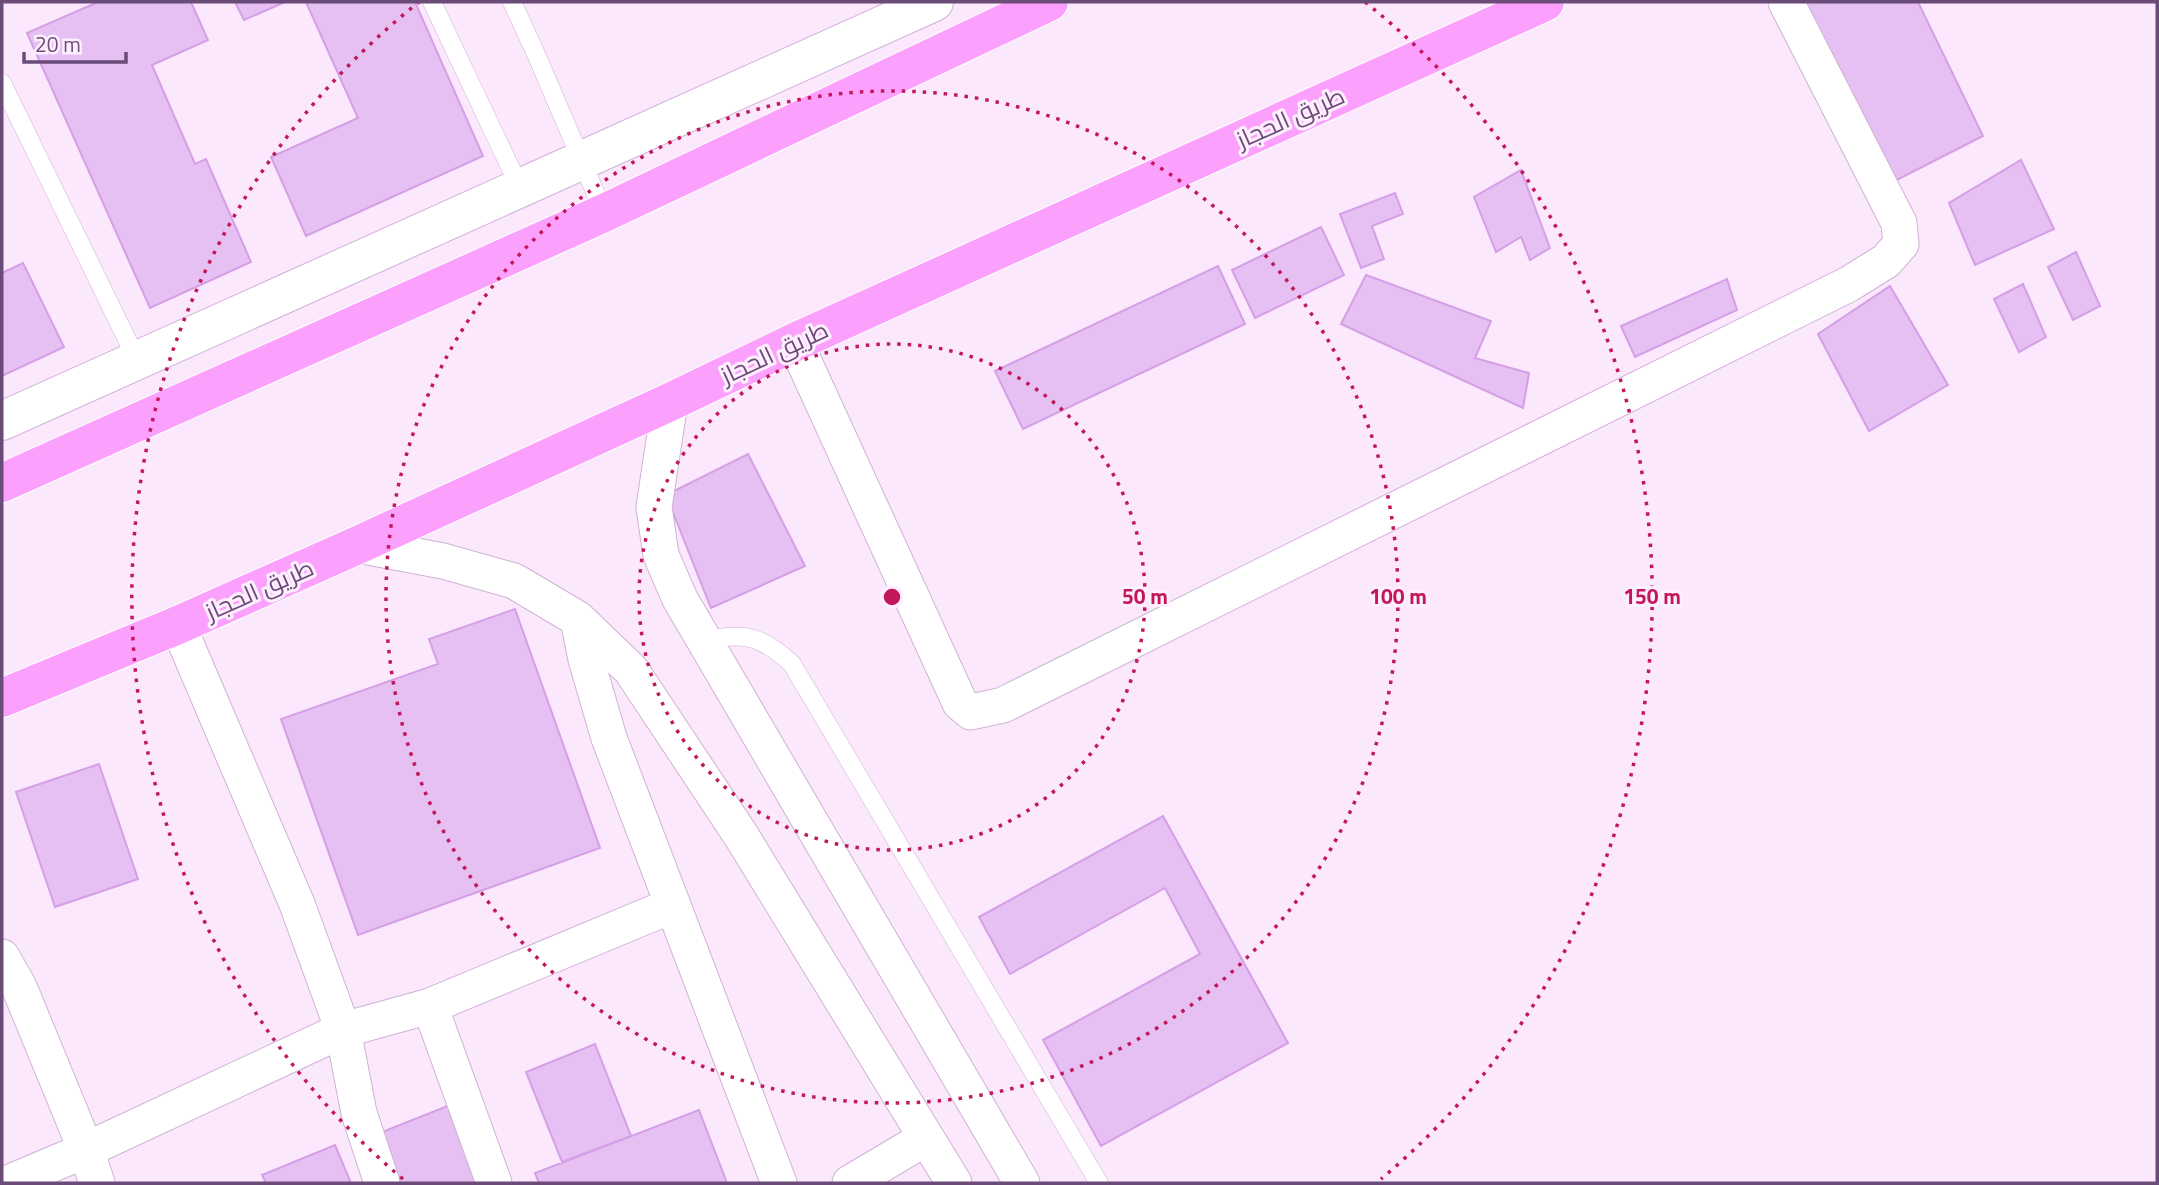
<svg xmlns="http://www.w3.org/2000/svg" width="2159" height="1185" font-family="'Titillium Web',Cairo,sans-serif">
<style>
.building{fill:#e6bff3;stroke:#d49fe6;stroke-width:2}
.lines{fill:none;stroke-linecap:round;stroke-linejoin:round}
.service-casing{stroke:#ceb3d4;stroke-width:19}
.minor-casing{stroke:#ceb3d4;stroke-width:37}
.secondary-casing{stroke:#d0b0d8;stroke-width:40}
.primary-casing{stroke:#fff;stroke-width:40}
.service{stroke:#fff;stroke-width:18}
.minor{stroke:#fff;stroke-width:35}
.secondary{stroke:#fff;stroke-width:38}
.primary{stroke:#fba0fc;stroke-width:38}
.ring{fill:none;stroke:#c2185b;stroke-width:3.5;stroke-dasharray:3.5 7}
.labels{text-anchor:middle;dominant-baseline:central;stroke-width:6;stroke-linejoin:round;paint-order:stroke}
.street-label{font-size:24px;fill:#6b4b78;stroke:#feefff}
.centre{fill:#c2185b;stroke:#feefff;stroke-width:3.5}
.ring-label{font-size:21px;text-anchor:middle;font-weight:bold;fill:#c2185b;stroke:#feefff;stroke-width:6;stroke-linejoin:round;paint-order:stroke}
</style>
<rect width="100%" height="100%" fill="#fce8fd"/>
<path class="building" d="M98,2h93l17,38 -56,25 43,99 11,-5 45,103 -101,46 -123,-275z
M235,2h50l-41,18z
M306,2h109l68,154 -177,80 -35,-79 87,-39z
M1795,2h123l65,134 -96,49z
M2021,160l33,69 -79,36 -26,-62z
M1521,170l29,78 -20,12 -9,-23 -25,15 -22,-55z
M1395,193l8,21 -31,12 12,33 -23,9 -21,-54z
M1321,227l23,48 -89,43 -23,-48z
M2076,252l24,54 -27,14 -25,-53z
M23,263l41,84 -62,29v-103z
M1218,266l27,58 -222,105 -28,-58z
M1366,275l125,46 -16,37 54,15 -6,35 -182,-84z
M1727,279l10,31 -102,47 -14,-31z
M2023,284l23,53 -27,15 -25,-53z
M1890,286l58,99 -79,46 -51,-97z
M748,454l57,112 -94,42 -45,-113z
M515,609l85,239 -242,87 -77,-216 157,-55 -9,-25z
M99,764l39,115 -83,28 -39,-115z
M1163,816l125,227 -187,103 -58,-106 157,-86 -35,-66 -155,86 -31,-57z
M595,1044l36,92 -69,26 -36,-90z
M450,1105l31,78h-85l-19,-49z
M699,1110l28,73h-188l-4,-10z
M335,1145l16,38h-85l-4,-8z"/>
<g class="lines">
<defs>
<path id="service" d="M432,2l88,186
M512,2l24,52 68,159
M2,83l135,277
M705,641c39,-10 58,-4 87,23l307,519"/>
<path id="minor" d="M795,342l165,361 11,9 32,-7 846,-421 37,-23 15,-17 -2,-21 -113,-221
M670,402l-16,105 7,48 19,44 342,584
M358,545l85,16 71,20 64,38 53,51 111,167 212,346
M578,619l8,40 23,79 170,445
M178,625l119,279 46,126 16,83 23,70
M2,957l17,30 67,163 257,-120 87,-24 243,-101
M430,1006l64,177
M8,1183l78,-33 11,33
M850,1183l76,-45"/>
<path id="secondary" d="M2,421l932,-419"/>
<path id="primary" d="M2,483l602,-270 445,-211
M2,698l176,-73 180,-80 312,-143 125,-60 750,-340"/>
</defs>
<use href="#service" class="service-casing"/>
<use href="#minor" class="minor-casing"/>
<use href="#secondary" class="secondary-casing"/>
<use href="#primary" class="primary-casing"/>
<use href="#service" class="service"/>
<use href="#minor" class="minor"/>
<use href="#secondary" class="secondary"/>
<use href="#primary" class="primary"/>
</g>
<g class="ring">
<circle cx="892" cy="597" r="253"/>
<circle cx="892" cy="597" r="506"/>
<path d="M403 1179A760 760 0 0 1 419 2M1365 2A760 760 0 0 1 1381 1179"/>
</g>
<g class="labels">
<g class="street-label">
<text transform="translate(1290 117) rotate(-24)">طريق الحجاز</text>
<text transform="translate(774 352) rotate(-25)">طريق الحجاز</text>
<text transform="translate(259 589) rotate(-24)">طريق الحجاز</text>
</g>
</g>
<circle cx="892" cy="597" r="10" class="centre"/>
<g class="ring-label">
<text x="1145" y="604">50 m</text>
<text x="1398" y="604">100 m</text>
<text x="1652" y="604">150 m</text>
</g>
<rect width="2159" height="1185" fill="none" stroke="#6b4b78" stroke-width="7"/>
<path d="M24 52v10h102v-10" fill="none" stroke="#6b4b78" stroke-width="3.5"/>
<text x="35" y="52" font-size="21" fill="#6b4b78" stroke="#feefff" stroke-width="5" paint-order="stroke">20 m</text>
</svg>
